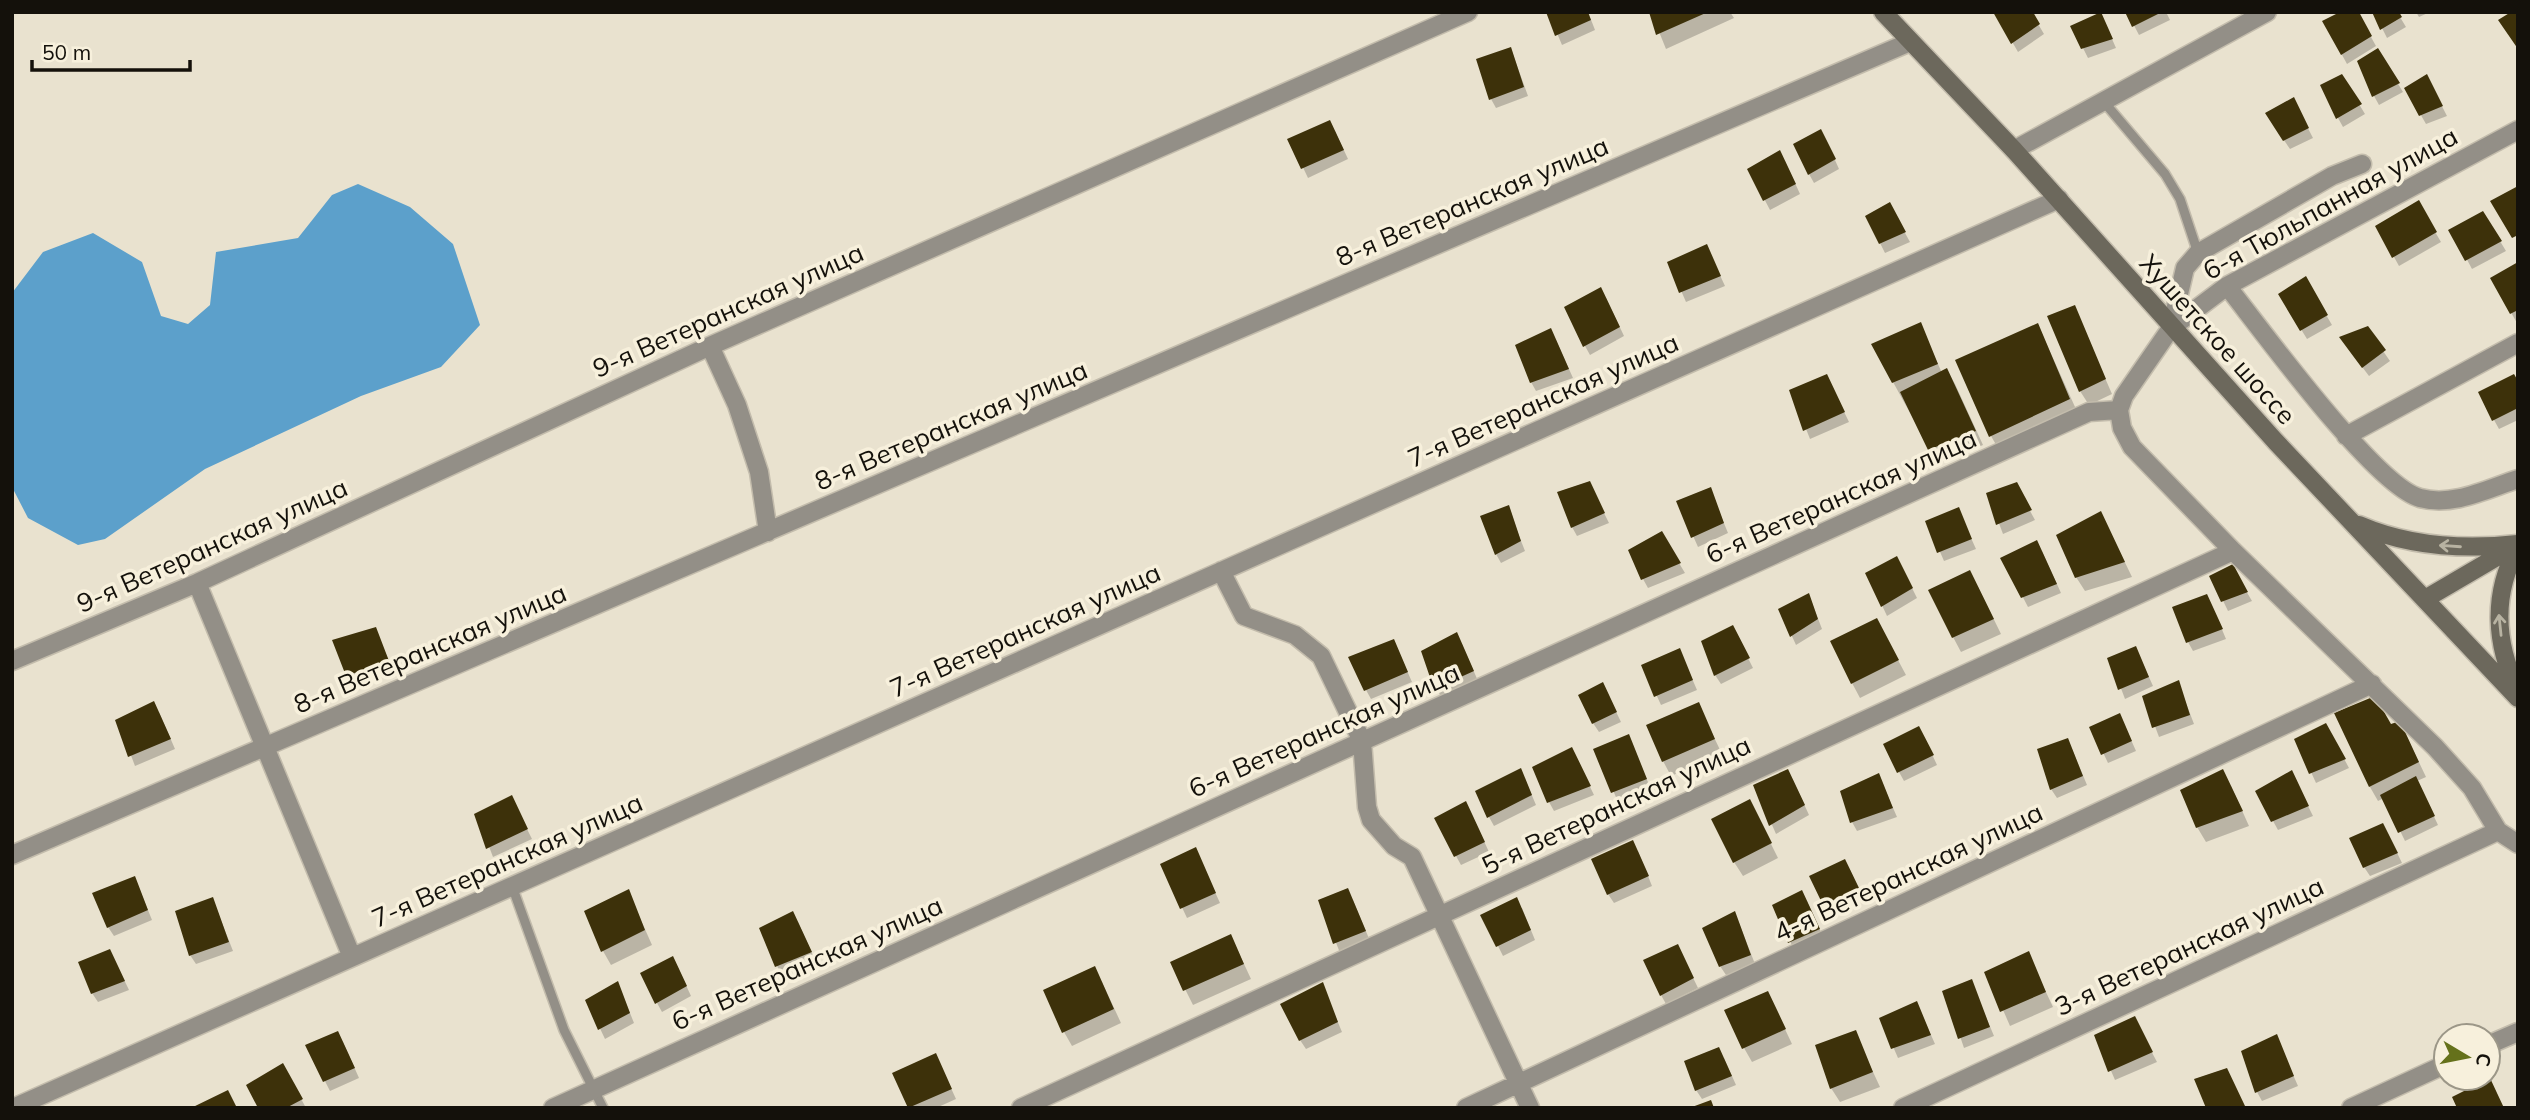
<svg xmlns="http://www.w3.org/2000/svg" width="2530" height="1120" font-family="Mulish,sans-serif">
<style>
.water{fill:#5ca0cb}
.shadow{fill:#0003}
.building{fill:#3d310a}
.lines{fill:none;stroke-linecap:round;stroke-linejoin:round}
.lane-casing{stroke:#c3bcac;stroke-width:12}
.street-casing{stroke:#c3bcac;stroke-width:21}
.secondary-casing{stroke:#c3bcac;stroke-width:21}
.lane{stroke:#938f87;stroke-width:9}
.street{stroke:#938f87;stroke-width:18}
.secondary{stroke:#6c685c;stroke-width:18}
.oneway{stroke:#b8b3a2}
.labels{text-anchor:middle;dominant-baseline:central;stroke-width:7;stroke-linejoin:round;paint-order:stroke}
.street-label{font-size:26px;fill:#14110b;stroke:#f7f0dc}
</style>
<rect width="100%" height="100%" fill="#e9e2cf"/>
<path class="water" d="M358,184l52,23 43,37 27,81 -39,42 -80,29 -156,73 -100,70 -27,6 -50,-27 -16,-31v-194l31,-41 50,-19 49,29 19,54 27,8 22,-19 6,-53 82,-14 34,-43z"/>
<path class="shadow" d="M1548,12h40l7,18 -33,15z
M1651,12h79l4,6 -68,31z
M1995,12h36l13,22 -26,18z
M2127,12h39l4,8 -31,15z
M2357,12l19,34 -29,18 -23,-42z
M2374,12h23l9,15 -19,11z
M2416,12h14l-11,5z
M2105,23l11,25 -28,10 -5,-10z
M1511,49l17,47 -32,12 -5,-9z
M2378,51l25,41 -24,13 -5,-9z
M2342,76l23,38 -22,13 -5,-9z
M2431,85l16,31 -21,8 -20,-35z
M2298,109l15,29 -23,11 -18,-26z
M1335,131l13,28 -40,19 -18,-38z
M1826,140l13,29 -25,14 -5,-9z
M1785,161l15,33 -30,16 -21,-40z
M2418,203l23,39 -42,24 -5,-9z
M1889,204l21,38 -25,11 -5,-10z
M2483,213l23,38 -34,18 -21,-39z
M1711,256l14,30 -39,16 -17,-39z
M2518,264v58l-1,1 -25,-44z
M2305,279l27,46 -25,14 -27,-44z
M1606,298l18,38 -34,19 -5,-9z
M2074,307l38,87 -23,11 -9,-14z
M1920,324l22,49 5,-3 8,14 28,61 -45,19 -45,-82z
M2038,325l42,93 -78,37 -11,-19z
M2367,328l23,33 -21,15 -22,-29z
M1556,340l17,38 -37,13 -5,-9z
M2518,383v37l-19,9 -5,-9z
M1831,385l18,37 -39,17 -19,-48z
M2016,485l19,35 -32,14 -15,-40z
M1710,489l18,44 -30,14 -20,-45z
M1594,493l15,30 -32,13 -5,-9z
M1508,508l17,43 -24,12 -5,-9z
M1958,509l18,40 -32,12 -17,-39z
M2101,513l31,64 -47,14 -9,-14z
M1661,533l24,40 -37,15 -5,-9z
M2042,551l19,42 -33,14 -25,-48z
M2232,567l20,34 -24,10 -17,-35z
M1902,568l15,30 -30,18 -20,-43z
M1978,587l23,47 -40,18 -8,-15z
M1809,595l13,34 -26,16 -16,-35z
M2212,606l14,33 -33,12 -5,-9z
M375,629l18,41 -40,14 -5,-9z
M1884,634l22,41 -46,23 -8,-15z
M1737,636l16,32 -32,16 -6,-9z
M1394,641l18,41 -41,17 -5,-9z
M1462,644l16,37 -37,17 -17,-46z
M2140,657l13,29 -28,13 -15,-40z
M1684,660l13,30 -36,15 -18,-39z
M2178,682l16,42 -35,13 -15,-40z
M1607,693l14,29 -22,10 -6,-9z
M1698,704l24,50 -51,22 -8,-15z
M159,712l16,37 -40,17 -17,-45z
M2337,714l53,12 17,11 19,40 -9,4 21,44 -33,16 -21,-43 -6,3 -8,-14z
M2124,724l12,27 -28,12 -17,-36z
M2326,725l23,43 -33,15 -20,-44z
M1628,736l23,53 -33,13 -22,-52z
M1924,737l13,28 -33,16 -5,-9z
M2072,749l15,36 -30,13 -6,-9z
M1576,758l18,37 -40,16 -5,-9z
M1525,779l11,26 -42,21 -5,-9z
M1793,780l16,35 -33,19 -21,-48z
M2296,782l17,34 -35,14 -21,-38z
M1883,785l14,32 -40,14 -5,-9z
M2231,786l18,40 -43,16 -9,-15z
M516,807l16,32 -39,18 -16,-42z
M1471,813l18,39 -28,13 -5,-9z
M1757,816l21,42 -35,18 -9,-14z
M2388,834l14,29 -32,13 -6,-9z
M1638,851l14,35 -38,17 -6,-9z
M1200,859l20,44 -33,15 -25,-53z
M1850,870l13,28 -33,16 -19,-37z
M135,878l17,42 -38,16 -6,-9z
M628,891l24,54 -41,20 -8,-14z
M213,900l20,51 -37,13 -6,-9z
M1353,900l17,41 -30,12 -20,-52z
M1807,901l17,38 -29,13 -21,-46z
M1522,908l13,32 -32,16 -20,-40z
M798,922l18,40 -34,13 -5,-9z
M1739,923l16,41 -29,11 -6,-9z
M1238,951l13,28 -58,26 -21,-42z
M2028,954l25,53 -43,19 -23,-53z
M1682,955l16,33 -32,16 -5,-9z
M115,961l14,29 -31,12 -6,-9z
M678,968l13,28 -29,16 -5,-9z
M1971,981l23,55 -30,12 -19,-56z
M1102,982l19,41 -49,23 -8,-14z
M618,983l16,40 -29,16 -18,-38z
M1322,984l20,48 -36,17 -6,-9z
M1917,1003l18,41 -37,14 -17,-39z
M1775,1008l17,36 -40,18 -8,-14z
M2139,1028l18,34 -42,18 -19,-44z
M1855,1033l25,54 -40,15 -9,-14z
M2276,1036l22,50 -36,15 -5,-9z
M343,1042l16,36 -29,13 -23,-45z
M1724,1058l12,27 -34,14 -6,-9z
M940,1064l16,35 -20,9h-26l-15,-35z
M283,1065l23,43h-46z
M2231,1080l14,28h-37z"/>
<path class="building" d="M1546,12h42l3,8 -36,16z
M1649,12h59l-52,23z
M1993,12h40l7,12 -29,20z
M2101,12l12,27 -32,10 -11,-23z
M2125,12h37l-30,15z
M2340,12h19l13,24 -31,19 -19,-34z
M2372,12h27l3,5 -22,13z
M2511,12h7v37l-20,-29z
M1511,47l13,40 -35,13 -13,-41z
M2378,48l22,35 -28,14 -15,-36z
M2342,74l20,30 -26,15 -16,-34z
M2427,74l16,32 -24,10 -15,-28z
M2294,97l15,31 -26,13 -18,-28z
M1330,120l14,30 -43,19 -14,-30z
M1821,129l15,30 -28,16 -15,-31z
M1780,150l16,34 -33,17 -16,-32z
M2518,186v49l-6,3 -22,-37z
M2419,200l18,32 -45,26 -17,-32z
M1890,202l16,30 -27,12 -14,-28z
M2483,211l19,30 -37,20 -17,-31z
M1707,244l14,32 -42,17 -12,-31z
M2518,262v48l-8,4 -20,-36z
M2306,276l22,39 -28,16 -22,-37z
M1601,287l19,40 -37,20 -19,-40z
M2075,305l31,74 -27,13 -32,-76z
M1921,322l17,42 -46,19 -21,-39z
M2038,323l32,76 -81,38 -34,-77z
M2368,326l18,24 -24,18 -23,-31z
M1551,328l18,41 -39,14 -15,-38z
M1947,368l29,63 -48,19 -28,-58z
M1827,374l18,38 -42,19 -14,-41z
M2514,374l4,7v27l-26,13 -14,-29z
M1590,481l15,32 -34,15 -14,-36z
M2017,482l15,28 -36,15 -10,-32z
M1711,487l13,36 -33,15 -15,-37z
M1509,505l12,36 -26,14 -15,-39z
M1959,507l13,32 -35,14 -12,-32z
M2101,511l24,51 -50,16 -19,-43z
M1662,531l19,32 -40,17 -13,-30z
M2037,540l20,44 -36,14 -21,-40z
M1897,556l16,32 -32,19 -16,-34z
M2233,564l15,28 -27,10 -12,-26z
M1970,570l24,49 -42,19 -24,-48z
M1809,593l9,26 -28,18 -12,-28z
M2207,594l16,35 -37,14 -14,-36z
M1877,618l22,42 -48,24 -21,-43z
M1733,625l17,33 -36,18 -13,-35z
M376,627l13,34 -43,15 -14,-36z
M1457,632l17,39 -40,18 -13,-38z
M1394,639l14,33 -44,19 -16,-34z
M2136,646l13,31 -31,13 -11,-32z
M1680,648l13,32 -39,17 -13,-32z
M2179,680l11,35 -38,13 -10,-32z
M1603,682l14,30 -25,12 -14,-29z
M2375,696l16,28 9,-3 19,41 -50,25 -35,-74z
M154,701l17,38 -43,18 -13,-37z
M1699,702l16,37 -53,23 -16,-37z
M2120,713l12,28 -31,14 -12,-28z
M2326,723l20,36 -37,15 -15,-35z
M1919,726l15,29 -37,18 -14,-29z
M1629,734l18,45 -36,14 -18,-44z
M2068,738l15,38 -33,14 -13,-41z
M1572,747l19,39 -44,17 -15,-36z
M1521,768l11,27 -45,23 -12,-27z
M1788,769l17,36 -36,21 -16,-41z
M2223,769l20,42 -47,17 -16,-38z
M2292,770l17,36 -38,16 -16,-31z
M1879,773l14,35 -43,15 -10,-32z
M2416,776l19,40 -37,17 -18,-38z
M512,795l16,34 -42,20 -12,-35z
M1750,799l22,44 -39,20 -22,-44z
M1466,801l19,41 -31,15 -20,-39z
M2383,823l15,30 -35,15 -14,-30z
M1633,840l16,36 -42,19 -16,-36z
M1196,847l20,46 -36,16 -20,-45z
M1845,859l14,29 -36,17 -14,-29z
M135,876l13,34 -41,18 -15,-35z
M1348,888l18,43 -33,13 -15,-44z
M629,889l16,41 -44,22 -17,-41z
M1802,890l18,39 -32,14 -16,-38z
M213,897l16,45 -40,14 -14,-45z
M1517,897l14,33 -35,17 -16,-32z
M793,911l19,41 -37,15 -16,-39z
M1735,911l16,44 -32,12 -17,-39z
M1231,934l13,30 -61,27 -13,-29z
M1678,944l16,34 -34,18 -17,-36z
M110,949l15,32 -34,13 -13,-32z
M2029,951l17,41 -46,20 -16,-40z
M673,956l14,30 -32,18 -15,-31z
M1095,966l19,43 -52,24 -19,-43z
M1972,979l18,48 -32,12 -16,-48z
M618,981l12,32 -32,17 -13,-30z
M1323,982l15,40 -39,19 -19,-37z
M1768,991l18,38 -44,20 -18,-39z
M1917,1001l14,34 -40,14 -12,-31z
M2135,1016l18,36 -45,20 -14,-37z
M1856,1030l17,42 -43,17 -15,-44z
M338,1031l17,37 -32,14 -18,-37z
M2277,1034l17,42 -39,17 -14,-42z
M1719,1047l13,29 -37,15 -11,-30z
M936,1053l16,36 -44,19 -16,-35z
M283,1063l20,36 -17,9h-28l-12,-23z
M2227,1068l18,38 -39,2 -12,-29z
M2490,1078l14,30h-47l-5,-11z
M228,1090l9,18h-46z
M1711,1100l3,8h-22v-1z"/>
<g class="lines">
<defs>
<path id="lane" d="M2104,102l61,72 15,25 18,54
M512,886l52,144 39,78"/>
<path id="street" d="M2518,130l-291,156 -56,42 -47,68 -5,14 3,18 10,19 101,104 202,196 37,41 26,43 20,13
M2014,150l253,-138
M2227,286c34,43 148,200 193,212 33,9 67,-9 98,-19
M2171,328l14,-60 13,-15 134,-77 30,-12
M710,346l27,59 22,67 9,60
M2346,436l172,-93
M1221,571l23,45 51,19 26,21 41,85 5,66 4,13 23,26 18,11 118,251
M197,583l155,374
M12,661l185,-78 513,-237 758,-334
M12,855l1898,-813
M2488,1045l30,-13
M13,1108l2046,-909
M553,1108l1536,-696 30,-2
M1021,1108l1212,-557
M1466,1108l906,-424
M1903,1108l595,-277
M2351,1108l95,-44"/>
<path id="secondary" d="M1883,12l131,138 262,292 242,256
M2359,525c51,22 105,25 159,19
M2518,547c-26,47 -23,97 0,144
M2425,599l87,-51"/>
</defs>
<use href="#lane" class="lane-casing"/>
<use href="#street" class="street-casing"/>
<use href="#secondary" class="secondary-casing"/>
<use href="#lane" class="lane"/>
<use href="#street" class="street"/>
<use href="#secondary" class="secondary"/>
</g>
<defs><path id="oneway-shaft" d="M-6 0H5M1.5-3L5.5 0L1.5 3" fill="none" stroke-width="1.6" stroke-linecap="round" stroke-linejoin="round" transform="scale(1.75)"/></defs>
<g class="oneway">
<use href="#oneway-shaft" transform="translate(2450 546) rotate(-176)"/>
<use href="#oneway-shaft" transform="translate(2500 625) rotate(-96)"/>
</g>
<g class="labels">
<g class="street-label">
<text transform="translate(1472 201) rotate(-23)">8-я Ветеранская улица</text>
<text transform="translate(2330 203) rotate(-29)">6-я Тюльпанная улица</text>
<text transform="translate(728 310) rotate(-24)">9-я Ветеранская улица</text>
<text transform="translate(2218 339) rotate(48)">Хушетское шоссе</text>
<text transform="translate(1543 400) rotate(-24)">7-я Ветеранская улица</text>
<text transform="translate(951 425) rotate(-23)">8-я Ветеранская улица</text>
<text transform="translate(1841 496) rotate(-24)">6-я Ветеранская улица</text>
<text transform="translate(212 545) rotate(-24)">9-я Ветеранская улица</text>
<text transform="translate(1025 630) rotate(-24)">7-я Ветеранская улица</text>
<text transform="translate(430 648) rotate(-23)">8-я Ветеранская улица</text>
<text transform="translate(1324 730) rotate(-24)">6-я Ветеранская улица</text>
<text transform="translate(1616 805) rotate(-25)">5-я Ветеранская улица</text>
<text transform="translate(507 860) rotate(-24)">7-я Ветеранская улица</text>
<text transform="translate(1908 872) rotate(-25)">4-я Ветеранская улица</text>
<text transform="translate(2189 946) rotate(-25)">3-я Ветеранская улица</text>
<text transform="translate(807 963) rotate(-24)">6-я Ветеранская улица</text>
</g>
</g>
<rect width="2530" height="1120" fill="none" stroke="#14110b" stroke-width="28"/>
<g transform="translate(2467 1057) rotate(100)"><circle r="33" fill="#f7f0dc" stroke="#9c9788" stroke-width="2"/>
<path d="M0-5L12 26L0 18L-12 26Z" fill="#65711b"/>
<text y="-10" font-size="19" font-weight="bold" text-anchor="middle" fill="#14110b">С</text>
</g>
<path d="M32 60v10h158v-10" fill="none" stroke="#14110b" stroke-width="3.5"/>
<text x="42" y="60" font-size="21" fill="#14110b" stroke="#f7f0dc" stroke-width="5" paint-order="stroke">50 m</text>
</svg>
